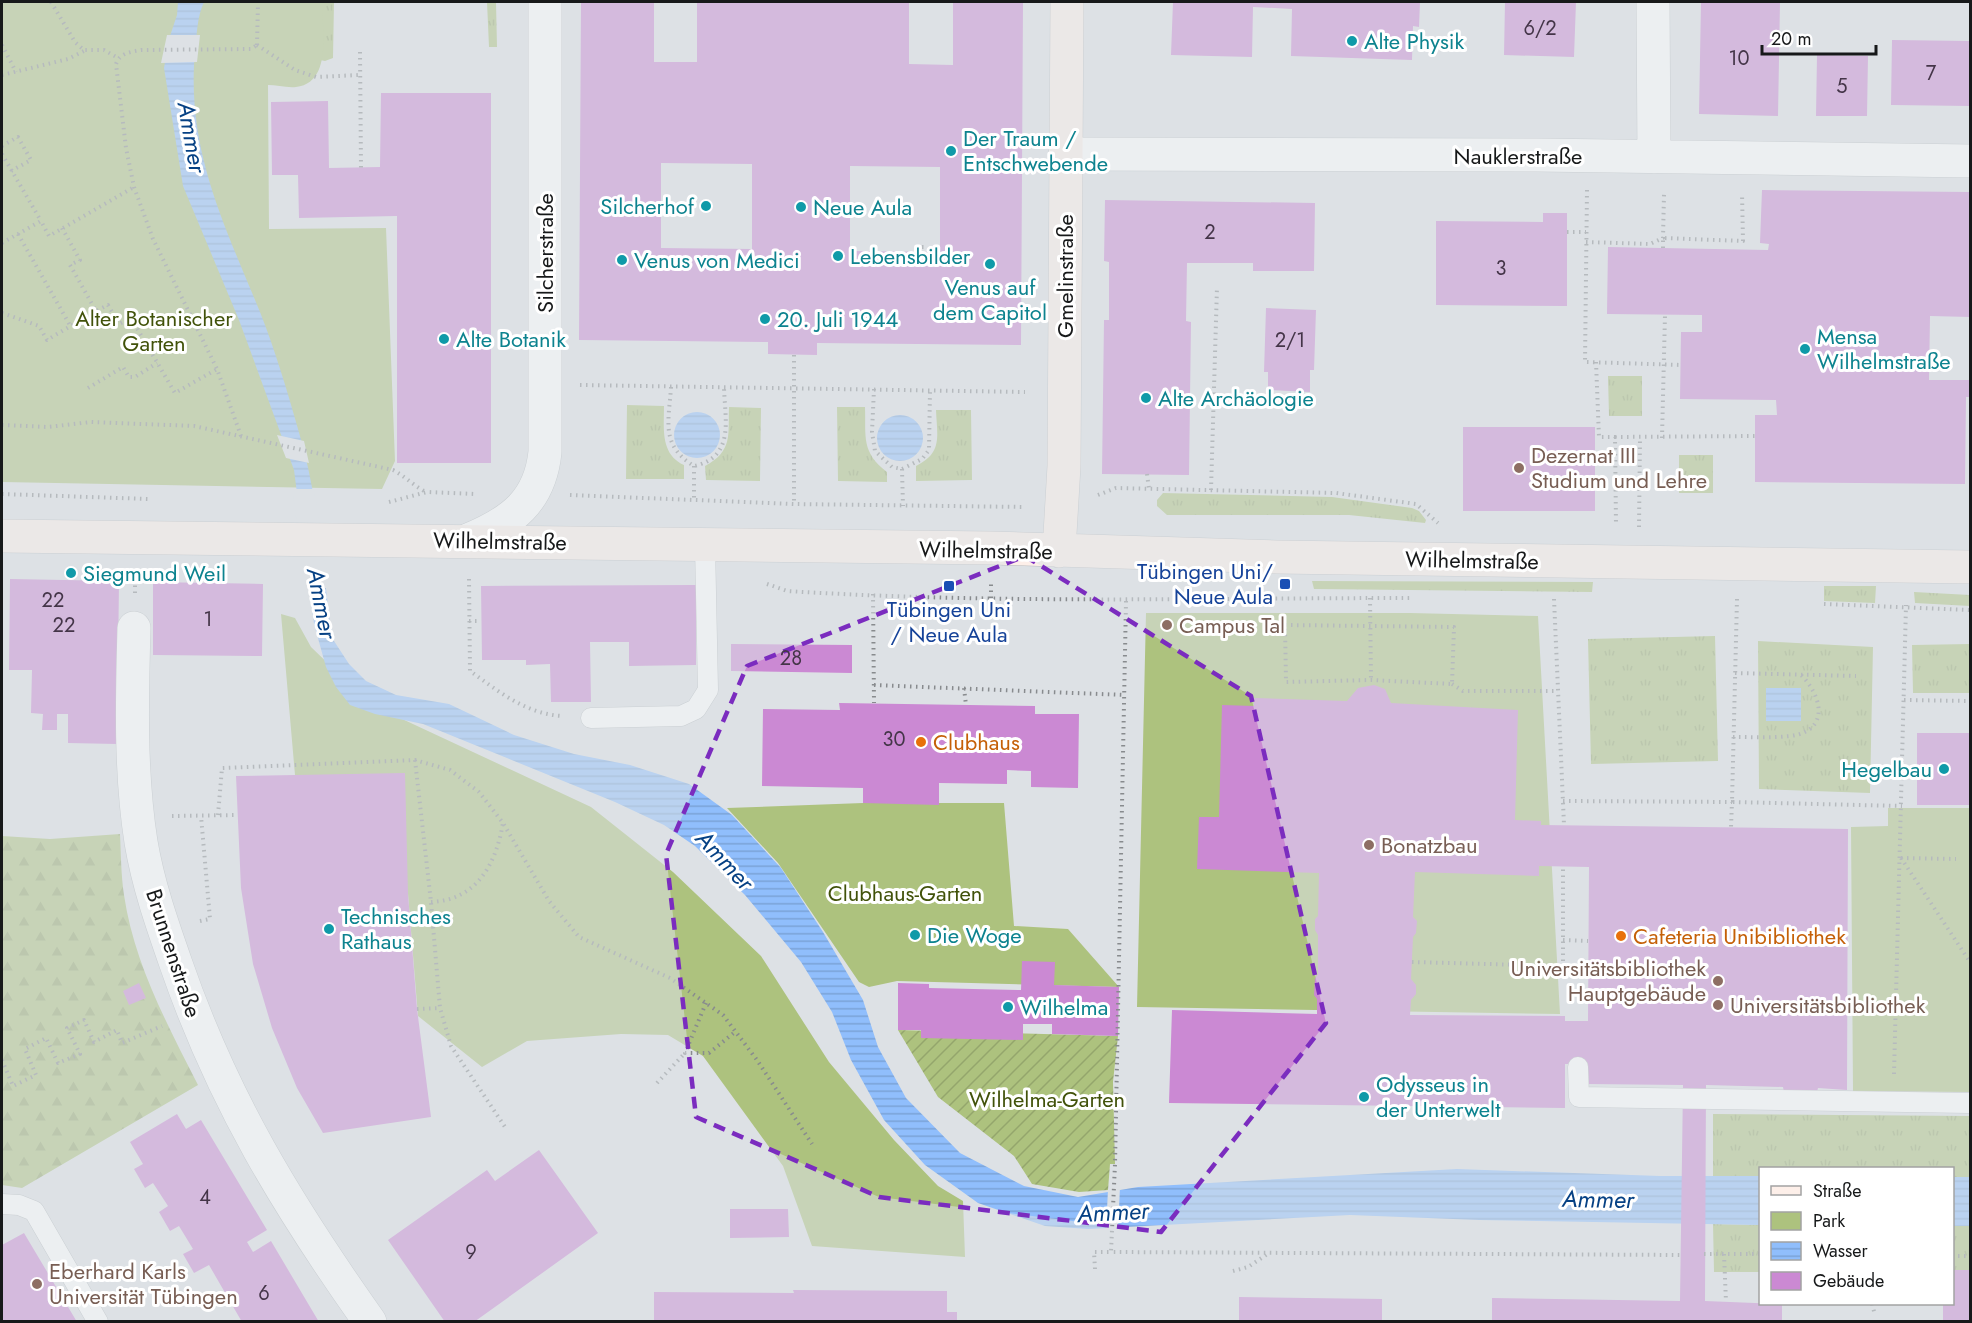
<svg xmlns="http://www.w3.org/2000/svg" width="1972" height="1323" font-family="Jost,sans-serif">
<style>
.grass{fill:url(#grass-tufts)}
.forest{fill:url(#forest-firs)}
.park{fill:#adc27e}
.garden{fill:url(#garden-furrows)}
.water{fill:url(#water-rules)}
.pier{fill:#dde1e5}
.building{fill:#cb89d3;fill-rule:evenodd}
.lines{fill:none;stroke-linecap:round;stroke-linejoin:round}
.lane-casing{stroke:#b6b9bd;stroke-width:21}
.street-casing{stroke:#b6b9bd;stroke-width:34}
.secondary-casing{stroke:#b6b9bd;stroke-width:34}
.path{stroke:#888b8e;stroke-width:4;stroke-dasharray:1.5 4.5;stroke-linecap:butt}
.lane{stroke:#fff;stroke-width:20}
.street{stroke:#fff;stroke-width:33}
.secondary{stroke:#fdefe9;stroke-width:33}
.marked{fill:none;stroke:#7b2cbf;stroke-width:4.5;stroke-dasharray:12 8;stroke-linejoin:round}
.culture-dot{fill:#0f9aa8;stroke:#fff;stroke-width:2}
.education-dot{fill:#8d6e63;stroke:#fff;stroke-width:2}
.transit-dot{fill:#1a4fb4;stroke:#fff;stroke-width:2}
.food-dot{fill:#e8710a;stroke:#fff;stroke-width:2}
.labels{text-anchor:middle;dominant-baseline:central;stroke-width:6;stroke-linejoin:round;paint-order:stroke}
.number-label{font-size:20px;fill:#443548}
.culture-label{font-size:22px;fill:#0d838f;stroke:#fff;text-anchor:start}
.street-label{font-size:22px;fill:#17191a;stroke:#fff}
.park-label{font-size:22px;fill:#41520a;stroke:#fff}
.education-label{font-size:22px;fill:#785e54;stroke:#fff;text-anchor:start}
.transit-label{font-size:22px;fill:#164399;stroke:#fff;text-anchor:end}
.food-label{font-size:22px;fill:#c56008;stroke:#fff;text-anchor:start}
.water-label{font-size:24px;font-style:italic;fill:#064184;stroke:#fff}
</style>
<defs>
<pattern id="grass-tufts" width="24" height="20" patternUnits="userSpaceOnUse" patternTransform="scale(1.5)"><rect width="24" height="20" fill="#adc27e"/><path d="M3 7l-1-3M5 7V3M7 7l1-3M15 17l-1-3M17 17v-4M19 17l1-3" fill="none" stroke="#94a66c"/></pattern>
<pattern id="forest-firs" width="22" height="20" patternUnits="userSpaceOnUse" patternTransform="scale(1.5)"><rect width="22" height="20" fill="#adc27e"/><path d="M5 1l3.5 6h-7zM16 11l3.5 6h-7z" fill="#94a66c"/></pattern>
<pattern id="garden-furrows" width="10" height="10" patternUnits="userSpaceOnUse" patternTransform="scale(1.5)"><rect width="10" height="10" fill="#adc27e"/><path d="M-1 1l2-2M0 10L10 0M9 11l2-2" fill="none" stroke="#94a66c"/></pattern>
<pattern id="water-rules" width="6" height="5" patternUnits="userSpaceOnUse" patternTransform="scale(1.5)"><rect width="6" height="5" fill="#90befc"/><path d="M0 2.5h6" fill="none" stroke="#7ba3d7"/></pattern>
</defs>
<rect width="100%" height="100%" fill="#dde1e5"/>
<path class="grass" d="M271,2h63l-1,56 -8,3 -10,-2z
M487,2h9l1,45h-8z
M1608,376h34v40h-33z
M627,405l37,1c0,22 -4,48 20,59v14h-58z
M729,407l32,1 -1,73 -54,-1 -1,-14c28,-15 23,-31 24,-59z
M837,407h28c1,30 -4,45 22,65v10l-49,-1z
M936,410h35l1,70 -56,1v-15c27,-13 21,-30 20,-56z
M1679,455h34v38h-34z
M1163,493l169,4 80,11 7,3 7,9 -1,3 -76,-8h-182l-10,-9v-6z
M1150,569l53,2 -1,11 -54,-2z
M1312,581l281,1 -1,10 -278,-3z
M1824,586h52l-1,17 -51,-2z
M1914,592l56,3v11l-55,-3z
M1715,636l3,125 -127,3 -3,-125z
M1758,641l115,6 -3,146 -111,-4z
M1970,644v49h-57l-1,-48z
M1713,1114l257,2v61h-17l-1,-9h-192v8h-47z
M1713,1224l47,1v47h-46z
M1953,1226h17v44h-17z"/>
<path class="forest" d="M120,834c1,20 1,41 4,61 10,68 43,129 74,190l-176,103 -20,-3v-349l48,3z"/>
<path class="park" d="M2,2h320c0,26 11,81 -26,85 -9,1 -20,-2 -28,-2l1,144 117,-1 9,233 -13,28 -380,-7z
M1146,613h264l128,3 22,398 -423,-7z
M281,614l14,4 16,29 59,57 221,103 82,65 88,84 68,106 65,78 44,46 25,15 2,56 -153,-11 -29,-80 -80,-110 -35,-21 -47,-1 -94,7 -45,26 -64,-51 -10,-122 -113,-119z
M863,803h141l10,123 54,3 51,58 -222,-6 -28,6 -10,-5 -81,-119 -51,-55z
M1888,808h82v284l-117,-1 -2,-264 37,-1z"/>
<path class="garden" d="M898,1030l220,6 -5,46 2,82h-5l-2,26 -29,2 -47,-8 -18,-28 -76,-59z"/>
<path class="water" d="M178,2h26c-7,15 -7,32 -9,49 -9,98 29,173 65,261 15,38 27,78 38,117 19,62 24,129 32,193l4,19 15,23 17,17 30,14 53,9 65,31 60,19 56,11 59,19 43,31 49,53 42,64 40,68 15,47 28,51 54,55 64,33 54,11 60,-10 319,-18 203,7h100v49l-281,-5 -129,-5 -262,14 -43,-3 -67,-23 -53,-38 -41,-45 -33,-60 -19,-48 -31,-50 -56,-67 -50,-49 -31,-21 -49,-23 -192,-78 -48,-10 -25,-9 -14,-18 -10,-20 -12,-43 -20,-154 -55,-150 -56,-134 -19,-118 5,-29 8,-24z
M674 435a23 23 0 1 1 46 0a23 23 0 1 1-46 0Z
M877 438a23 23 0 1 1 46 0a23 23 0 1 1-46 0Z
M1766,688h35v33h-35z
M1953,1177h17v49h-17z"/>
<path class="pier" d="M167,35h33l-3,27 -36,1z
M277,435l27,6 5,22 -23,-5z
M292,489h22l15,99h-23z
M1120,1187l-2,43 -12,1 2,-42z"/>
<path class="building" d="M581,2h73v60h43v-60h212v62l44,1v-63h70l-2,343 -204,-2v12l-49,-1v-12l-189,-2zM661,163l91,1v85l-91,-1zM850,166l90,1v85l-90,-1z
M1173,2h247l-1,25 -6,-1 -1,34 -121,-4 1,-47 -39,-2 -1,50 -81,-2z
M1505,2h71l-2,55 -70,-2z
M1701,2h79l-2,114 -79,-2z
M1892,40l78,1v65l-79,-1z
M1817,55l51,1 -1,60h-51z
M381,93h110v370h-94v-247l-98,2 -1,-43h-26l-1,-73 57,-1 1,67 51,-1z
M1762,190l208,2v125l-40,-1 -1,64h41v17h-4l-1,87 -210,-2v-67h22l-1,-15 -96,-1 1,-67h21v-17l-95,-1 1,-67 160,3 1,-6 -9,-1z
M1105,200l210,3 -1,68h-61v-8h-66l-1,58 5,1 -2,153 -87,-1 2,-154h5v-58l-5,-1z
M1543,213h24v93l-131,-1v-84l107,1z
M1266,308l50,2 -2,60h-4v22l-42,-2v-18h-4z
M1463,427h132v84h-132z
M10,579l109,2 -2,163 -49,-1v-29h-11v16h-15l1,-16 -12,-1 1,-43h-23z
M153,582l110,2 -1,72 -109,-1z
M696,585v80l-67,1v-24h-39l1,60h-40l-1,-38 -24,1v-5h-44l-1,-74z
M731,644l121,1v28l-121,-2z
M1374,685l11,4 6,14 127,7 -3,110 26,1v4l307,4 -1,261 -29,-2 -1,4h-33l-1,-5 -77,-2 -1,216 77,3v18h-290v-24l188,3 3,-216 -96,-1 1,-20h-23v44l-396,-5 3,-93 145,4v-15l-3,-4 1,-16 3,-5v-39l-3,-5v-11l3,-3 1,-43 -122,-4 2,-52h20l3,-112 32,1v-8l93,3 11,-13zM1539,866l50,1 -1,154h-23v-5l-155,-1 1,-15 5,-6v-9l-5,-6 2,-42 3,-4 1,-12 -4,-4 2,-45 124,4z
M839,703l196,3v8h44l-1,74 -47,-1v-16l-24,-1v14l-68,-1v22l-76,-2v-15l-101,-2 1,-77 77,1z
M1917,733h53v72h-53z
M405,773l3,121 9,115 14,108 -108,16 -26,-45 -25,-60 -19,-64 -12,-76 -5,-112z
M1022,961l33,1 -1,23 65,2 -1,49 -66,-2v-10h-29v16l-102,-2v-8h-23v-47l31,1v4l92,2z
M139,983l7,15 -17,7 -6,-14z
M177,1114l9,15 15,-9 66,110 -20,12 6,10 18,-11 48,81h-77l-33,-57 -15,8 -11,-19 10,-5 -14,-23 -9,5 -11,-19 9,-6 -15,-23 -8,5 -11,-19 9,-5 -13,-22z
M539,1150l59,83 -124,89h-29l-57,-82 99,-70 8,11z
M730,1209h58l1,28 -59,1z
M24,1233l53,89h-75v-77z
M1952,1270h18v52h-27v-18h9z
M793,1290l154,1v21h10v10h-303v-30l140,1z
M1239,1297l143,2v23h-143z"/>
<g class="lines">
<defs>
<path id="lane" d="M591,718l90,-2 15,-7 12,-19 -3,-145
M1578,1067l1,30 391,6
M2,1204l17,1 15,6 64,111"/>
<path id="street" d="M1653,2l1,155
M1065,154l472,1 433,6
M468,540c44,-18 72,-39 77,-88v-450
M134,628c-2,71 -4,144 7,214 7,42 21,82 35,122 47,136 111,241 194,358"/>
<path id="secondary" d="M2,536l989,12 286,9 693,10
M1059,551l5,-85 3,-464"/>
</defs>
<use href="#lane" class="lane-casing"/>
<use href="#street" class="street-casing"/>
<use href="#secondary" class="secondary-casing"/>
<path class="path" d="M51,2l24,40 9,8h20l14,8
M2,45l14,27
M257,45l38,25 21,7 43,-2
M257,45l1,-43
M360,52l1,116
M2,75l66,-16 16,-8
M2,146l16,-9 13,23 -20,11
M2,154l39,67
M1587,190l-2,172 96,3
M62,228l18,32 -10,5 26,46 12,-6 11,19 12,-6 44,75 42,-24
M1567,232h19
M18,234l53,93
M1586,242l64,2 13,-6 1,-44
M2,243l39,-22 8,15 85,-49
M1663,248v-10l80,3 -1,-48
M920,251v-4h8
M2,313l37,13 8,14 49,-29
M794,355v149
M1596,362l3,75h16l1,88
M580,385l445,7
M671,387c-2,34 -11,58 23,79 41,-9 31,-46 30,-78
M88,388l35,-21 6,10h6l22,-14
M874,389l-2,43 3,19 17,16 10,2 20,-10 7,-9 1,-60
M2,425l46,2 43,-5 103,4 199,44c13,7 21,16 33,22
M241,436l-24,-67 -64,-130 -19,-52 -8,-39 -10,-84c4,-11 14,-12 25,-14l110,-1 6,-4
M1615,437l140,-1
M1662,438l3,-123
M694,466v34
M902,469l1,37
M1147,474l2,15
M1211,490l6,-203
M2,494l146,5
M570,495l224,9 231,3
M1098,495l18,-7 220,5 80,11 22,19
M389,502l38,-10 49,2
M1639,527l1,-89
M469,579l1,92c28,20 56,43 92,45
M767,584l20,7c208,13 417,7 625,7
M135,593v-19
M873,594l1,109
M991,598v-15
M1370,598l1,82
M1554,599l10,226
M1737,599l-5,203 170,4
M1126,601l-11,563 -4,88 570,3
M1824,604l146,6
M469,621h12
M1285,625l169,2 -2,57 -81,-4 -85,2z
M1735,673l121,3
M1452,684l11,7h95
M874,685l251,10
M964,688l2,17
M1904,700l66,1
M1733,737c19,0 39,1 57,-1 41,-5 32,-41 10,-62
M415,760l16,142 9,106 11,38 54,81
M1563,801l169,1 -1,25
M218,815l4,-47 193,-8 35,10 29,22 24,31 46,78 30,36 91,41 53,37 34,45 55,84
M172,816l66,-1
M1901,858l69,104
M1901,858l55,1
M431,902c46,-2 65,-38 72,-79
M200,921l10,-2 -9,-103
M1563,940l25,1
M1412,962l151,4v-100
M706,1003l-21,50h24l26,-21
M417,1009l23,-1
M2,1060l11,26 23,-11 -11,-26 21,-11 12,25 22,-9 -13,-26 17,-8 10,22 23,-12 5,13 40,-17
M1894,1074l12,-469
M657,1083l28,-30
M1704,1254h56
M1724,1254l2,48
M1952,1256h18
M1095,1269l-1,-17h17
M1233,1271l15,-4 21,-14
M1872,1304l3,11"/>
<use href="#lane" class="lane"/>
<use href="#street" class="street"/>
<use href="#secondary" class="secondary"/>
</g>
<path d="M0 0H1972V1323H0ZM1025,556l226,140 75,327 -165,209 -282,-35 -183,-80 -30,-263 81,-188z" fill="#dde1e5" fill-opacity=".55" fill-rule="evenodd"/>
<path class="marked" d="M1025,556l226,140 75,327 -165,209 -282,-35 -183,-80 -30,-263 81,-188z"/>
<g class="culture-dot">
<circle cx="1352" cy="41" r="6"/>
<circle cx="951" cy="151" r="6"/>
<circle cx="706" cy="206" r="6"/>
<circle cx="801" cy="207" r="6"/>
<circle cx="838" cy="256" r="6"/>
<circle cx="622" cy="260" r="6"/>
<circle cx="990" cy="264" r="6"/>
<circle cx="765" cy="319" r="6"/>
<circle cx="444" cy="339" r="6"/>
<circle cx="1805" cy="349" r="6"/>
<circle cx="1146" cy="398" r="6"/>
<circle cx="71" cy="573" r="6"/>
<circle cx="1944" cy="769" r="6"/>
<circle cx="329" cy="929" r="6"/>
<circle cx="915" cy="935" r="6"/>
<circle cx="1008" cy="1007" r="6"/>
<circle cx="1364" cy="1097" r="6"/>
</g>
<g class="education-dot">
<circle cx="1519" cy="468" r="6"/>
<circle cx="1167" cy="625" r="6"/>
<circle cx="1369" cy="845" r="6"/>
<circle cx="1718" cy="981" r="6"/>
<circle cx="1718" cy="1005" r="6"/>
<circle cx="37" cy="1284" r="6"/>
</g>
<g class="transit-dot">
<rect x="1279" y="578" width="12" height="12" rx="3"/>
<rect x="943" y="580" width="12" height="12" rx="3"/>
</g>
<g class="food-dot">
<circle cx="921" cy="742" r="6"/>
<circle cx="1621" cy="936" r="6"/>
</g>
<g class="labels">
<g class="number-label">
<text x="1540" y="28">6/2</text>
<text x="1739" y="58">10</text>
<text x="1931" y="73">7</text>
<text x="1842" y="86">5</text>
<text x="1210" y="232">2</text>
<text x="1501" y="268">3</text>
<text x="1290" y="340">2/1</text>
<text x="53" y="600">22</text>
<text x="208" y="619">1</text>
<text x="64" y="625">22</text>
<text x="791" y="658">28</text>
<text x="894" y="739">30</text>
<text x="205" y="1197">4</text>
<text x="471" y="1252">9</text>
<text x="264" y="1293">6</text>
</g>
<g class="culture-label">
<text x="1364" y="41">Alte Physik</text>
<text x="963" y="138">Der Traum /<tspan x="963" dy="25">Entschwebende</tspan></text>
<text x="694" y="206" text-anchor="end">Silcherhof</text>
<text x="813" y="207">Neue Aula</text>
<text x="850" y="256">Lebensbilder</text>
<text x="634" y="260">Venus von Medici</text>
<text x="990" y="287" text-anchor="middle">Venus auf<tspan x="990" dy="25">dem Capitol</tspan></text>
<text x="777" y="319">20. Juli 1944</text>
<text x="1817" y="336">Mensa<tspan x="1817" dy="25">Wilhelmstraße</tspan></text>
<text x="456" y="339">Alte Botanik</text>
<text x="1158" y="398">Alte Archäologie</text>
<text x="83" y="573">Siegmund Weil</text>
<text x="1932" y="769" text-anchor="end">Hegelbau</text>
<text x="341" y="916">Technisches<tspan x="341" dy="25">Rathaus</tspan></text>
<text x="927" y="935">Die Woge</text>
<text x="1020" y="1007">Wilhelma</text>
<text x="1376" y="1084">Odysseus in<tspan x="1376" dy="25">der Unterwelt</tspan></text>
</g>
<g class="street-label">
<text x="1518" y="156">Nauklerstraße</text>
<text transform="translate(545 253) rotate(-90)">Silcherstraße</text>
<text transform="translate(1065 276) rotate(-90)">Gmelinstraße</text>
<text transform="translate(500 541) rotate(1)">Wilhelmstraße</text>
<text transform="translate(986 550) rotate(1)">Wilhelmstraße</text>
<text transform="translate(1472 560) rotate(1)">Wilhelmstraße</text>
<text transform="translate(174 953) rotate(72)">Brunnenstraße</text>
</g>
<g class="park-label">
<text x="154" y="318">Alter Botanischer<tspan x="154" dy="25">Garten</tspan></text>
<text x="905" y="893">Clubhaus-Garten</text>
<text x="1047" y="1099">Wilhelma-Garten</text>
</g>
<g class="education-label">
<text x="1531" y="455">Dezernat III<tspan x="1531" dy="25">Studium und Lehre</tspan></text>
<text x="1179" y="625">Campus Tal</text>
<text x="1381" y="845">Bonatzbau</text>
<text x="1706" y="968" text-anchor="end">Universitätsbibliothek<tspan x="1706" dy="25">Hauptgebäude</tspan></text>
<text x="1730" y="1005">Universitätsbibliothek</text>
<text x="49" y="1271">Eberhard Karls<tspan x="49" dy="25">Universität Tübingen</tspan></text>
</g>
<g class="transit-label">
<text x="1273" y="571">Tübingen Uni/<tspan x="1273" dy="25">Neue Aula</tspan></text>
<text x="949" y="609" text-anchor="middle">Tübingen Uni<tspan x="949" dy="25">/ Neue Aula</tspan></text>
</g>
<g class="food-label">
<text x="933" y="742">Clubhaus</text>
<text x="1633" y="936">Cafeteria Unibibliothek</text>
</g>
<g class="water-label">
<text transform="translate(192 137) rotate(80)">Ammer</text>
<text transform="translate(322 603) rotate(79)">Ammer</text>
<text transform="translate(725 860) rotate(47)">Ammer</text>
<text transform="translate(1598 1199) rotate(1)">Ammer</text>
<text transform="translate(1113 1212) rotate(-3)">Ammer</text>
</g>
</g>
<rect width="1972" height="1323" fill="none" stroke="#17191a" stroke-width="6"/>
<rect x="1759" y="1167" width="195" height="138" fill="#ffffff" stroke="#a2a3a3" stroke-width="1.5"/>
<rect x="1771" y="1186" width="30" height="9" fill="#fdefe9" stroke="#a2a3a3" stroke-width="1.5"/>
<text x="1813" y="1197" font-size="18" fill="#17191a">Straße</text>
<rect x="1771" y="1212" width="30" height="18" fill="#adc27e" stroke="#a2a3a3" stroke-width="1.5"/>
<text x="1813" y="1227" font-size="18" fill="#17191a">Park</text>
<rect x="1771" y="1242" width="30" height="18" fill="url(#water-rules)" stroke="#a2a3a3" stroke-width="1.5"/>
<text x="1813" y="1257" font-size="18" fill="#17191a">Wasser</text>
<rect x="1771" y="1272" width="30" height="18" fill="#cb89d3" stroke="#a2a3a3" stroke-width="1.5"/>
<text x="1813" y="1287" font-size="18" fill="#17191a">Gebäude</text>
<path d="M1762 45v9h114v-9" fill="none" stroke="#17191a" stroke-width="3"/>
<text x="1771" y="45" font-size="18" fill="#17191a" stroke="#ffffff" stroke-width="4.5" paint-order="stroke">20 m</text>
</svg>
